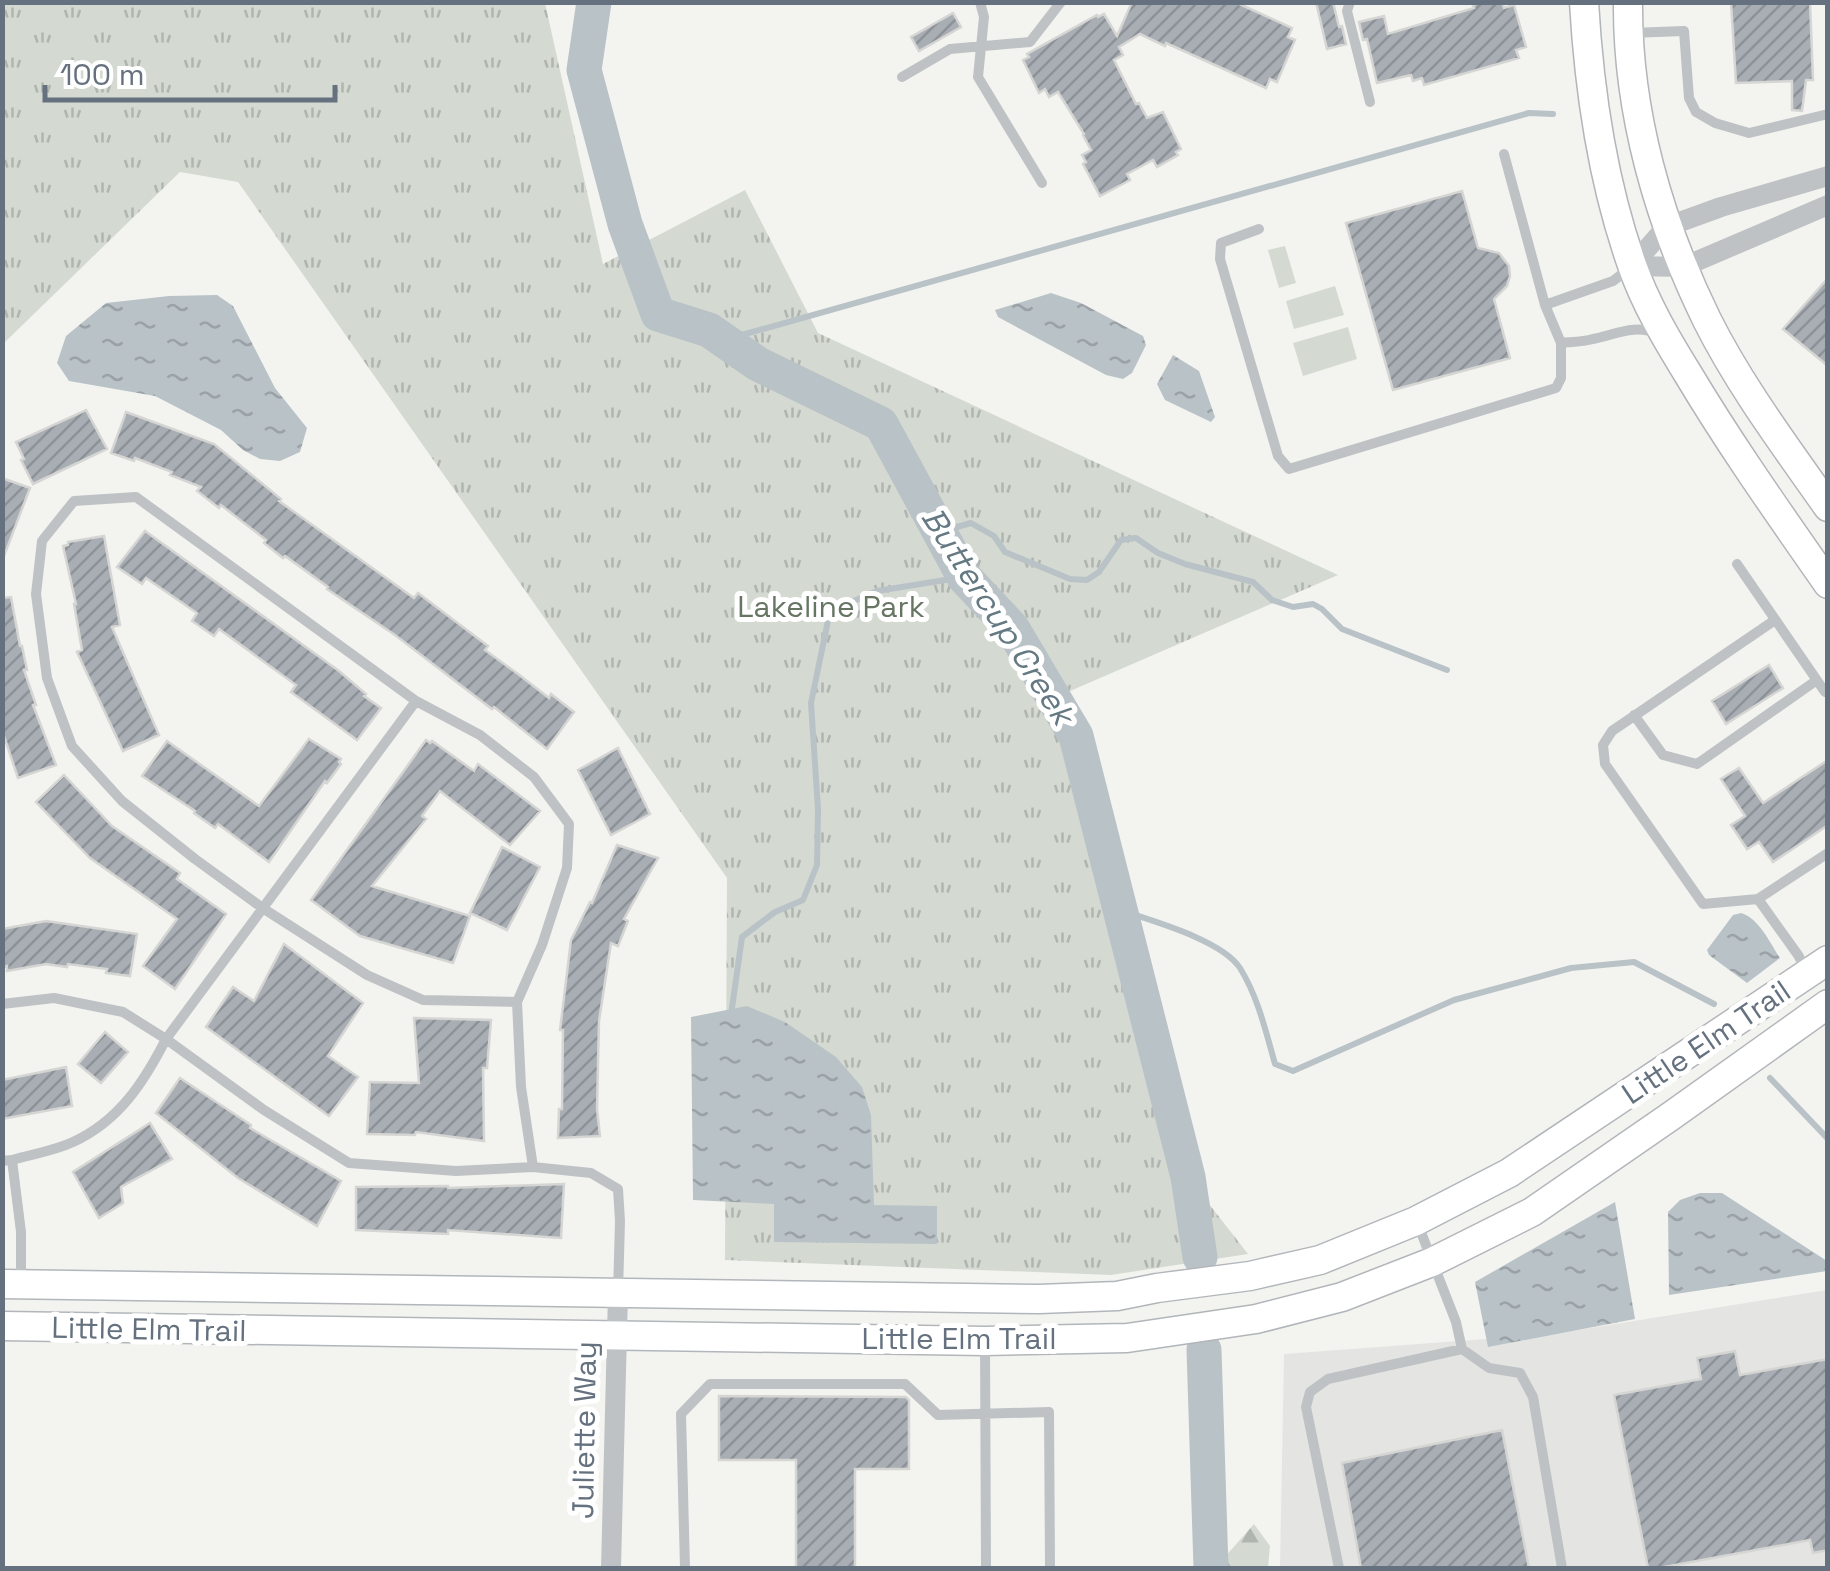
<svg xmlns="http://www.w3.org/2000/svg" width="1830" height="1571" font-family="'Space Grotesk',sans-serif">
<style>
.built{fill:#e4e5e3}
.grass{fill:#d4dad1}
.forest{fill:url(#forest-firs)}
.park{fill:url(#park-tufts)}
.water{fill:url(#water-ripples)}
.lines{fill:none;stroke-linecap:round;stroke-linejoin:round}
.stream{stroke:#b9c2c7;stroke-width:6}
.river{stroke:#b9c2c7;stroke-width:35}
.building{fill:url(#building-hatch);stroke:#d5d5d3;stroke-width:2.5}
.secondary-casing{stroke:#b2b6ba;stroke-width:31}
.lane{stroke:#bfc2c5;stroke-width:10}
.street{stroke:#bfc2c5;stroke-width:20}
.secondary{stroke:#fff;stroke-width:28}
.labels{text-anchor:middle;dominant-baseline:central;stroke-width:10;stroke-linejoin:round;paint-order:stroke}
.park-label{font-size:30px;fill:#667663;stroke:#fff}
.street-label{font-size:30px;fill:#65717e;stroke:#fff}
.water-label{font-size:32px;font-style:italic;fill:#657983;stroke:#fff}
</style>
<defs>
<pattern id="forest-firs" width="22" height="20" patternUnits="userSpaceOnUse" patternTransform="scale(2.5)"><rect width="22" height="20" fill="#d4dad1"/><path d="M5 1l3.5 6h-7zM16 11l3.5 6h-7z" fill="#b0b5af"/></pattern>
<pattern id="park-tufts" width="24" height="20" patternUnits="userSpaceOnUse" patternTransform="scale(2.5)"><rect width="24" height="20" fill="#d4dad1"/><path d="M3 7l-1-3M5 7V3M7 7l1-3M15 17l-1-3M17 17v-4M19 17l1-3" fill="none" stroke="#b0b5af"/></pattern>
<pattern id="water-ripples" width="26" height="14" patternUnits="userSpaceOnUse" patternTransform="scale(2.5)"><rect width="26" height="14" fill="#b9c2c7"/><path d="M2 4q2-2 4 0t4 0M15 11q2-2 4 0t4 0" fill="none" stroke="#9aa2a7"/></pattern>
<pattern id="building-hatch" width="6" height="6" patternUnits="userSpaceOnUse" patternTransform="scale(2.5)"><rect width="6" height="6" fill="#a8aeb3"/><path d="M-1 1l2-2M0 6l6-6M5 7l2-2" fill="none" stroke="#8c9297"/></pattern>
</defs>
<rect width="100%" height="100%" fill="#f3f4f0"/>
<path class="built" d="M1827,1290v278h-547l4,-214 269,-20z"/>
<path class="grass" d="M1285,246l11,37 -17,5 -11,-38z
M1335,286l9,29 -50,14 -8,-28z
M1348,327l9,32 -54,17 -10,-33z"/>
<path class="forest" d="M1254,1524l16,22 -2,22h-53z"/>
<path class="park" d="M3,3h542l58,261 142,-74 73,143 520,242 -284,123 134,479 60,77 -137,21 -386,-15 2,-382 -489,-696 -58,-10 -177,172z"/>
<path class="water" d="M1051,293l30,10 62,33 3,9 -14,28 -9,6 -17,-4 -108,-58 -3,-7z
M217,295l16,11 42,82 32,40 -7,24 -20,9 -20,-2 -17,-9 -22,-20 -66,-34 -86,-15 -12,-18 9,-27 40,-33 63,-7z
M1173,355l26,16 16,46 -4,5 -46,-22 -8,-16z
M1741,913c18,5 29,30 39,45l-33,25 -38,-28 -2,-5 26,-35z
M747,1006l38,16 51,35 26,30 9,28 3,90 63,1v38l-163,-2v-38l-81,-4 -2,-183z
M1700,1193h22l105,68v10l-158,24 -1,-83 12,-12z
M1615,1202l20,117 -147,28 -13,-65z"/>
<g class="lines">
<path class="stream" d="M724,340l805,-227 24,1
M927,509l30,18 14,-4 23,13 11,16 65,27 17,1 12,-8 22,-32 15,-2 22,15 27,11 68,18 19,18 21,7 20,-3 9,5 20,20 105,41
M1120,910c32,11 102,30 120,58 18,29 26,64 35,96l18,7 161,-71 117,-32 63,-6 80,42
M731,1015l11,-78 33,-25 28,-12 14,-35 1,-56 -7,-106 19,-92 47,-20 87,-14
M1770,1078l58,61"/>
<path class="river" d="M594,2l-10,68 41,154 33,90 51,16 49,34 123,60 83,153 48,51 64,108 112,441 12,80
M1204,1350l7,218"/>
</g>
<path class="building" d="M1132,2h103l57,26 -4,9 7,3 -18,42 -7,-3 -4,9 -100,-45 -1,3 -25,-12 -21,13 4,8 -9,5 22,44 3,-1 8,15 16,-6 18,37 -5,3 2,3 -21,12 -4,-7 -26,14 3,6 -30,16 -17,-32 3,-2 -4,-7 9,-5 -8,-15 1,-1 -26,-42 -9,5 -4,-8 -6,4 -16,-33 6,-3 -2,-3 70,-39 1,2 6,-3 13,22z
M1316,2h17l6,25 3,-1 4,18 -19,5z
M1482,2h20l2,6 10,-3 12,42 -10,3 3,8 -95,27 -2,-7 -9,3 -2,-6 -34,8 -10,-44 -4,1 -4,-18 25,-6 4,18 86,-26 -1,-3z
M1731,2h79l3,78h-7l-4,31 -10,-1v-29l-56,2z
M953,13l8,14 -42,24 -8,-14z
M1462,191l16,57 21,5 10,13 1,10 -3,10 -13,13 16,59 -117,32 -47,-167z
M1828,278v88l-45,-37z
M86,410l21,39 -74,35 -12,-24 3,-1 -8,-17z
M126,412l88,32 67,55 -2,2 135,97 4,-5 70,53 -3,4 33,24 31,24 2,-4 23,18 -27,37 -53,-42 -2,2 -97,-74 -68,-46 1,-2 -43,-31 -2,2 -19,-15 2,-3 -45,-35 -2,3 -22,-17 4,-4 -31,-12 2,-3 -37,-14 -1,3 -23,-8z
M2,478l28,10 -26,68h-2z
M145,531l194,140 27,23 -2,2 17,12 -24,32 -66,-48 5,-7 -77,-56 -5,7 -22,-15 5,-8 -51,-35 -4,6 -25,-17z
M104,536l16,89 -8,2 47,108 -36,16 -46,-99 5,-2 -8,-46h2l-13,-58 5,-1v-3z
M11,597l9,49h2l5,24h-3l12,35h-3l23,60 -38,13 -16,-48v-132z
M1769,665l14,23 -57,36 -14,-23z
M309,739l32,20 -2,3 2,2 -14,19 -2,-2 -56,81 -51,-38 -3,4 -21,-15 1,-2 -53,-35 25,-35 92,65z
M426,740l4,3 2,-2 42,30 4,-7 62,47 -30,34 -70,-54 -18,25 4,3 -54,67 98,30 -17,47 -93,-27 -49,-36z
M618,748l32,66 -39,21 -33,-65z
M1828,760v65l-55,37 -14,-20 -12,7 -16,-24 14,-9 -24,-37 18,-11 24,35z
M64,775l48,51 68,47 -3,6 49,35 -51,75 -32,-23 34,-47 -87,-61 -54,-56z
M617,845l41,13 -34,61 4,2 -10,25 -7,-3 -12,78 -2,88 3,27 -42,2 1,-29h3l1,-79h-3l11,-90 19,-38 2,1z
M502,847l38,20 -33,63 -37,-17z
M46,921l91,13 -7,42 -24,-3 1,-4 -39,-5 -1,3 -21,-3 -39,7v-5l-5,1v-38z
M284,944l79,59 -35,53 30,21 -29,39 -123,-89 27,-40 21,14z
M414,1018l77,2 -4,48h-4l1,73 -68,-9 -1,3 -48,-1 3,-52 49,1z
M105,1032l23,20 -27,31 -23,-19z
M66,1067l6,39 -70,13v-39z
M180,1078l71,47 -1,3 91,53 -24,45 -79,-48 -82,-65z
M150,1123l22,36 -51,28 2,16 -24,15 -26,-46z
M564,1184l-3,54 -113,-8v4l-92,-4v-43l92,-1v2z
M1735,1351l5,24 88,-16v191l-15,3 -3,-13 -151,28h-11l-34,-173 87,-16 -4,-21z
M719,1396l187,1 3,3v69h-54v99h-59v-108h-77z
M1502,1430l27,138h-168l-19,-105z"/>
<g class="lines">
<defs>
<path id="secondary" d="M1584,2c5,87 19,181 48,263 13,38 35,75 56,109 43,72 92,141 140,210
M1628,2c-1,110 31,220 79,318 33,66 79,127 121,187
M2,1284l1037,15 78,-3 40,-8 93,-12 70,-16 96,-39 93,-48 319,-213
M2,1326l983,15 142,-3 129,-19 86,-22 90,-35 100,-50 139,-96 157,-112"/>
</defs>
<use href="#secondary" class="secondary-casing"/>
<path class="lane" d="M980,2l4,15 -6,60 64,106
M1350,2l-3,9 23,91
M1631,33l53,-2 5,67 7,14 19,11 34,10 79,-19
M902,77l48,-28 80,-7 31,-40
M1259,229l-38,14 -1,16 58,197 11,13 267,-81 5,-10v-35l-16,-38 -41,-151
M1545,305l68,-24 17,-13
M1561,343c10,-1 22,-1 32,-4 21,-4 44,-16 64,-5
M1737,564l88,128 3,-2
M1775,620l-163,111 -9,14 2,19 98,140 55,-5 40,56 10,18
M416,701l64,34 54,42 35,47 -2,44 -25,77 -25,57 4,85 12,80
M1634,715l29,40 34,9 120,-84
M1758,899l70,-46
M2,1004l52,-6 69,14 43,27 250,-338 -280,-204 -62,4 -32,40 -6,53 11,84 25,68 50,55 73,58 69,50 103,66 56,25 94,2
M12,1160c20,-6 42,-9 61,-18 46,-21 71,-60 93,-103l98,71 85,53 107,8 77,-4 58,6 27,16 2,32 -2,72
M2,1161l10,-1 9,72v51
M985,1342l1,226
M1462,1349l27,19 31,5 13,24 29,171
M685,1568l-4,-154 29,-30h195l33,31 111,-3 1,156
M1339,1568l-33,-161 4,-15 18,-13 134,-30 -6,-27 -39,-100"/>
<path class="street" d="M1632,266l34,-39 55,-20 107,-31
M1632,266l51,1 145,-62
M611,1568l7,-274"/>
<use href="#secondary" class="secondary"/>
</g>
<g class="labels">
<g class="park-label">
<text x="831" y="606">Lakeline Park</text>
</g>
<g class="street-label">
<text transform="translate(1706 1042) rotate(-34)">Little Elm Trail</text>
<text transform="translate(149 1329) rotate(1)">Little Elm Trail</text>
<text x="959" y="1338">Little Elm Trail</text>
<text transform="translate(584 1430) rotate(-89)">Juliette Way</text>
</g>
<g class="water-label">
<text transform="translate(998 616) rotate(57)">Buttercup Creek</text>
</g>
</g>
<rect width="1830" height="1571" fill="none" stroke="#65717e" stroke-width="10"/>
<path d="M45 85v15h290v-15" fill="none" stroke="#65717e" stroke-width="5"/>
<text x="60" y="85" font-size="30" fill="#65717e" stroke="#ffffff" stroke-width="8" paint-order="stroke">100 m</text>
</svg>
